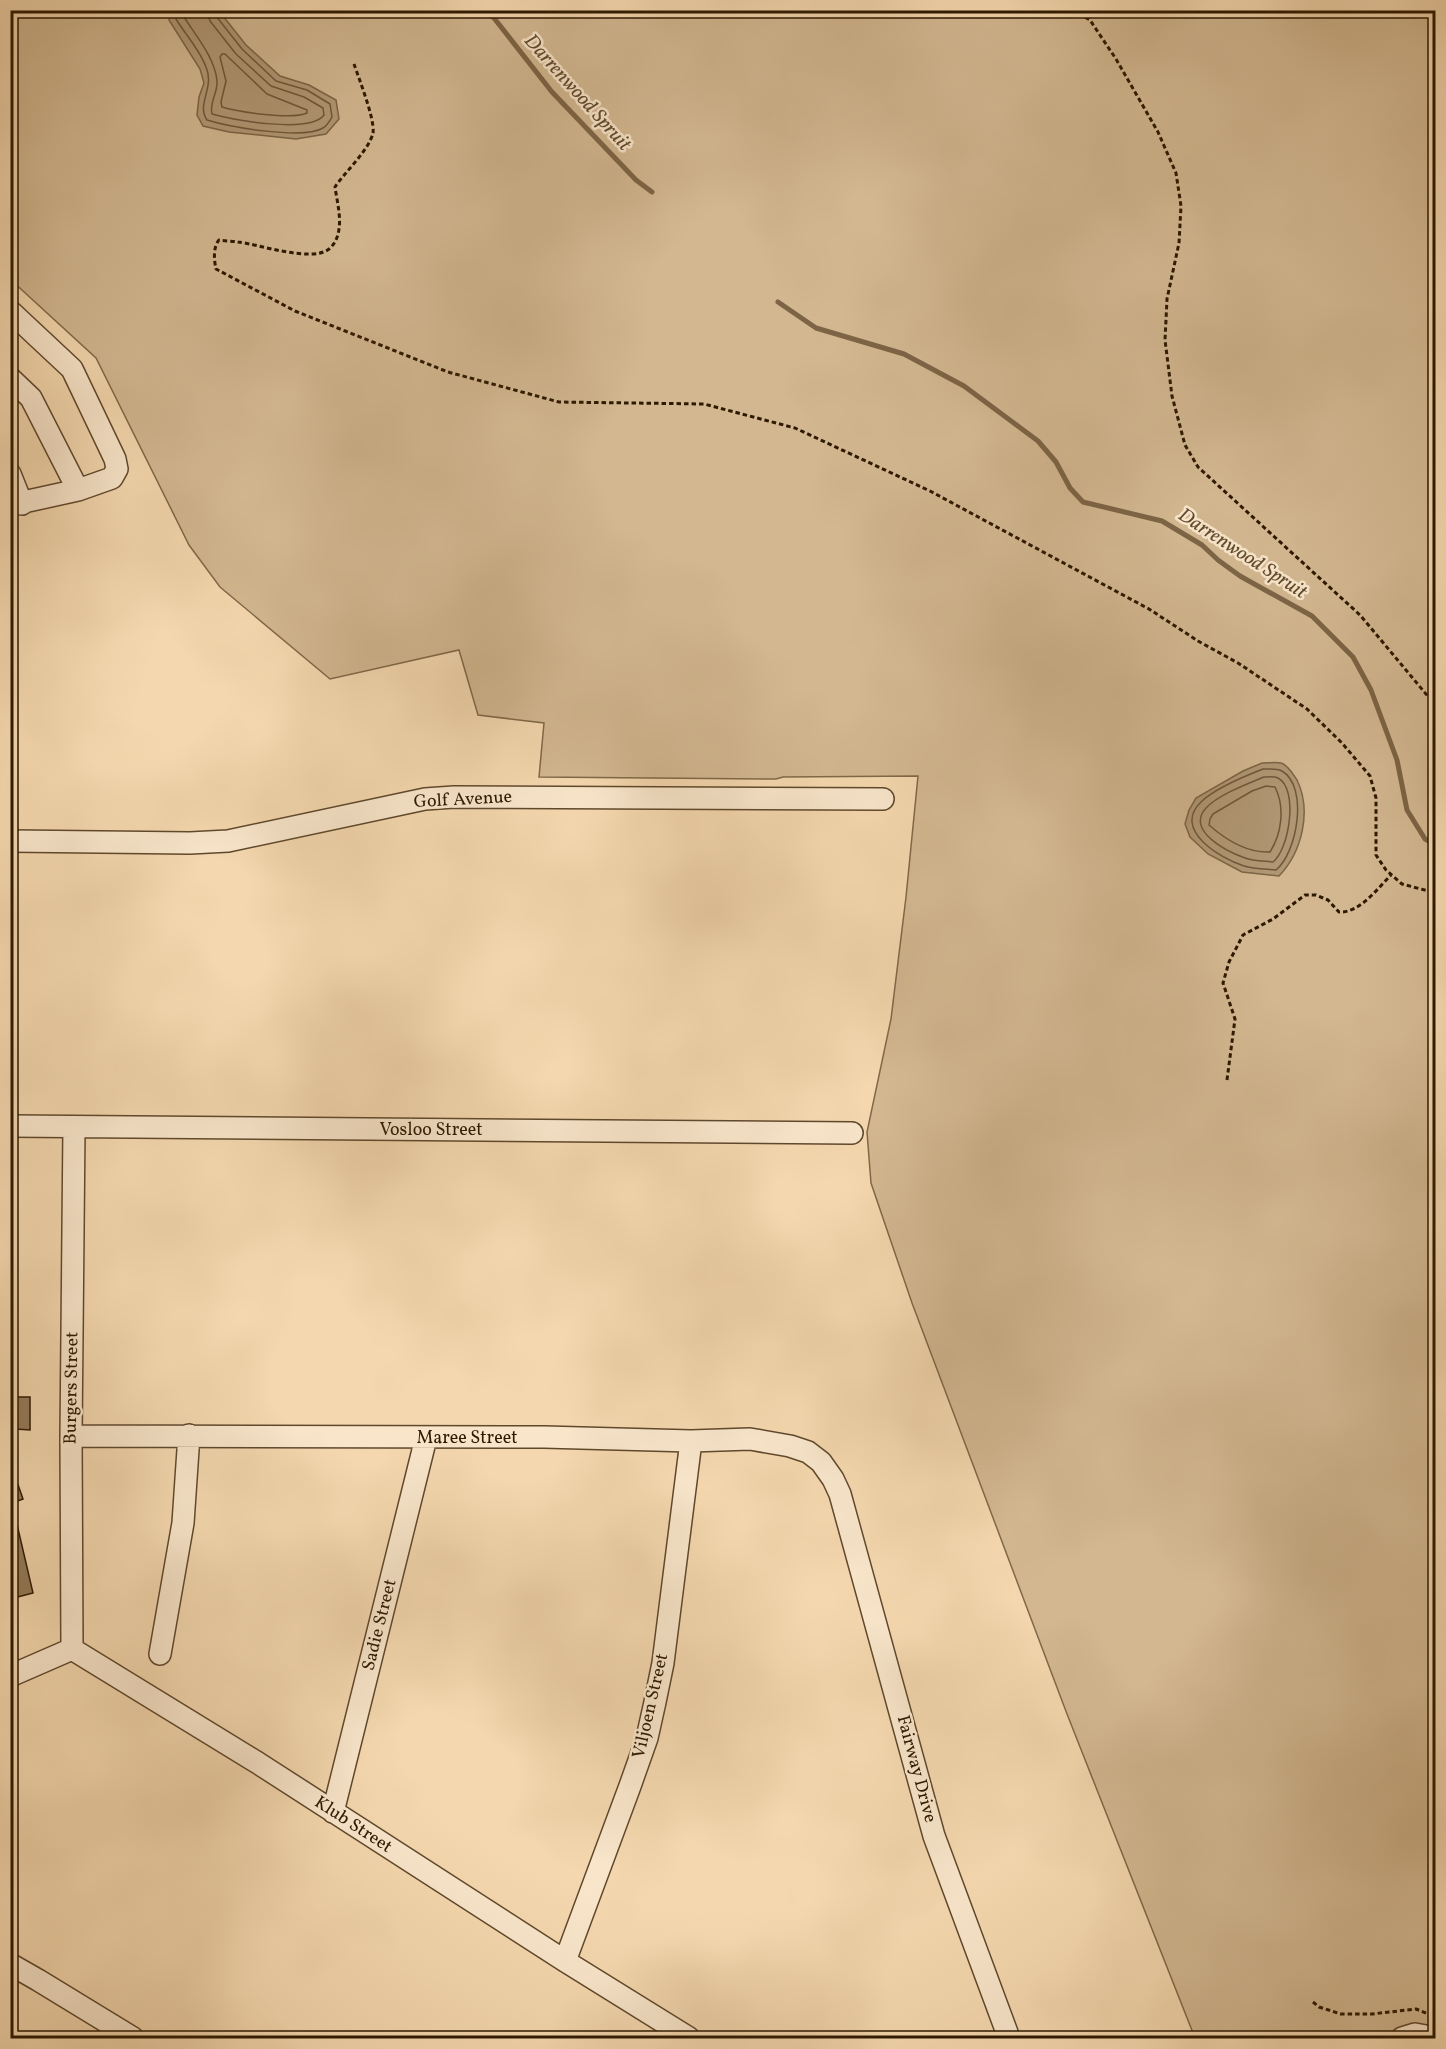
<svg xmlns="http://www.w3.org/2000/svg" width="1446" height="2049" font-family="Vollkorn,serif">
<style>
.green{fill:#d2b790;stroke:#806848;stroke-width:1.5}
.water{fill:#b09673;stroke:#7c6445;stroke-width:1.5}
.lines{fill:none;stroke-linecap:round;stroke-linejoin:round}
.shore{stroke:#6e583a;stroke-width:1.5}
.stream{stroke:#7c6445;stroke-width:5}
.building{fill:#947c5a;stroke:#2d1900;stroke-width:1.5}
.minor-casing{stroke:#5f482c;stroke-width:24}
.path{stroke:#2d1900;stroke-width:3;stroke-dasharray:4.5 3;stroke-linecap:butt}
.minor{stroke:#f8e5ca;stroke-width:21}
.labels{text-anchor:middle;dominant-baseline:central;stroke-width:5;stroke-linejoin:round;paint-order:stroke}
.street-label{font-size:18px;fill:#2d1900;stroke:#f8e5ca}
.water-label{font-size:20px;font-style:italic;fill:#614b2e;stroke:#f8e5ca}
</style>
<rect width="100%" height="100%" fill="#f4d7ae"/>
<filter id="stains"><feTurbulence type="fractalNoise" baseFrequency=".00333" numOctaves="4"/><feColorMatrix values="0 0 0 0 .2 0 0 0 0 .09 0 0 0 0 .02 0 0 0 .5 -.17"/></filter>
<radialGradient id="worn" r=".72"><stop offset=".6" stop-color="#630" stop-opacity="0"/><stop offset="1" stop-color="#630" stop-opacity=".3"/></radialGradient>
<path class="green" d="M11,11h1424v2027h-240l-128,-324 -155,-411 -41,-120 -4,-51 24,-113 15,-122 12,-121 -135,1 -7,2 -237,-2 5,-54 -66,-8 -19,-65 -129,29 -110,-92 -31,-42 -93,-187 -85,-78z"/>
<path class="water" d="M170,11h49l27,34 34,31 29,9 27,15 3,19 -13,15 -30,5 -67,-7 -26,-6 -6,-11 2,-18 5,-14 -4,-14 -31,-49z
M1262,763c5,0 14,-1 19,0 7,2 12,11 16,17 15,31 5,72 -18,96l-37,-4 -34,-18 -18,-17 -5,-13 4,-14 7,-12 47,-27z"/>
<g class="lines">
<path class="shore" d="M176,10v9c9,15 24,31 30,48 9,21 -10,37 1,53 23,7 96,20 116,8 4,-2 7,-8 9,-11l-2,-13 -23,-14 -31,-9 -34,-32 -26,-33 -1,-6
M183,10l1,7c12,19 31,41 33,64 1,12 -8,21 -5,33 22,6 98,20 112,1l-1,-7 -19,-11 -33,-11 -35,-32 -26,-33 -3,-11
M222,54h3l42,40 40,16v3c-16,7 -68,-1 -85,-6l-1,-5 5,-21 -6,-24z
M1263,769c6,0 14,-1 19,2 27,16 15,82 -6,99 -10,-1 -22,-1 -32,-4 -24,-8 -72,-36 -43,-64 14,-14 44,-26 62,-33z
M1264,777c4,0 10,-1 14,1 21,11 11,72 -5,84 -9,-1 -20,-1 -28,-4 -17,-6 -60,-27 -39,-50 12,-13 41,-24 58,-31z
M1266,786l9,1c10,20 7,46 -5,65 -23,1 -44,-12 -61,-27l1,-6 3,-5 39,-23z"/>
<path class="stream" d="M484,10l10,8 58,74 84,88 16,12
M778,302l38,26 88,26 60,32 74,55 18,21 14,26 13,14 79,19 40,24 16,15 22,16 72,40 41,41 18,33 26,70 10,50 18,29 11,6"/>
</g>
<path class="building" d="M10,1397h20v33l-15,-1v47l8,23 -11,4 21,90 -23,6z"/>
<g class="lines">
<defs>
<path id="minor" d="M10,311l62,58 43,90 2,10 -5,9 -34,12 -68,15
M10,378l21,20 47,92
M10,474l12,30
M10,841l180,2 38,-2 197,-42 29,-2 429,2
M10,1126l842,7
M71,1436l473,1 147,4 59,-2 40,7 18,6 13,10 12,17 7,15 94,342 75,202
M72,1649l186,114 307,198 124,77
M72,1649l-1,-213 3,-309
M160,1654l23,-131 6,-88
M10,1676l62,-27
M333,1812l93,-374
M565,1961l65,-175 17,-48 8,-36 8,-39 28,-222
M10,1964l28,16 95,58
M1402,2038l13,-4 21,4"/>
</defs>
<use href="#minor" class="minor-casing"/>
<path class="path" d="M1072,10l18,10 26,39 42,73 18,41 5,33 -2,37 -12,56 -2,41 7,56 13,49 13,22 162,148 76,91
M354,64c5,15 21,55 19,69 -4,17 -28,39 -38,54 2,14 6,29 4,42 -1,8 -4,15 -10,20 -18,14 -71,-5 -91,-7 -6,-1 -13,-1 -19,-2 -6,7 -5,20 -3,29l79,42 153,61 111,30 145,2 91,24 135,63 219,118 49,32 40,22 69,46 35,34 28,33 6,22v57l10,15 16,14 34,9
M1227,1080l8,-61 -12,-36 6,-21 14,-27 30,-16 32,-24h11l12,5 11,12c21,1 38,-23 52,-37
M1313,2002l6,5 22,7h31l44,-5 20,8"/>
<use href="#minor" class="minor"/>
</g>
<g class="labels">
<g class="street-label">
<text transform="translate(463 800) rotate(-3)">Golf Avenue</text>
<text x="431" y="1130">Vosloo Street</text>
<text transform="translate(72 1388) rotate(-89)">Burgers Street</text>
<text x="467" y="1438">Maree Street</text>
<text transform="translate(380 1625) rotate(-76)">Sadie Street</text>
<text transform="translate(651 1706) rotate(-77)">Viljoen Street</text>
<text transform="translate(916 1769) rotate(75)">Fairway Drive</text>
<text transform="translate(353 1825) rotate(33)">Klub Street</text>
</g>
<g class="water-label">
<text transform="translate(577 93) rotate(48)">Darrenwood Spruit</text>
<text transform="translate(1242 554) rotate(33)">Darrenwood Spruit</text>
</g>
</g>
<rect width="1446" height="2049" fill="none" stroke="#f4d7ae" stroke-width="36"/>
<rect x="12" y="12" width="1422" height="2025" fill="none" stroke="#2d1900" stroke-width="3"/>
<rect x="18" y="18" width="1410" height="2013" fill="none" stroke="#2d1900" stroke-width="1.5"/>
<rect width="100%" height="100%" filter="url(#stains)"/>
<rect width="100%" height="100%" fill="url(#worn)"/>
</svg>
